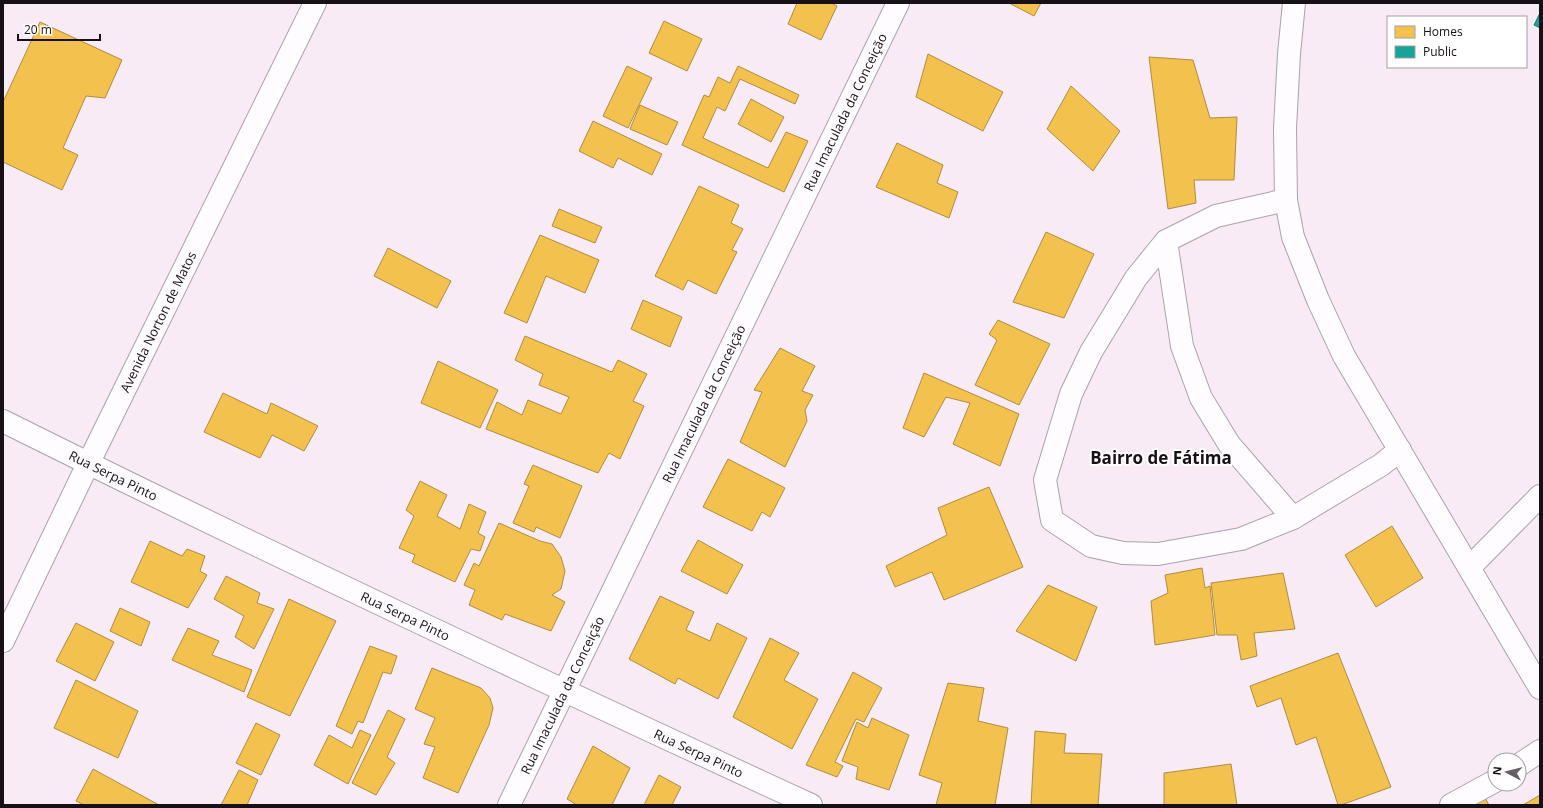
<svg xmlns="http://www.w3.org/2000/svg" width="1543" height="808" font-family="'Open Sans',sans-serif">
<style>
.homes{fill:#f2c14e;stroke:#b18c3e}
.public{fill:#17a398;stroke:#177771}
.lines{fill:none;stroke-linecap:round;stroke-linejoin:round}
.minor-casing{stroke:#aca1aa;stroke-width:24}
.major-casing{stroke:#aca1aa;stroke-width:24}
.minor{stroke:#fefcfe;stroke-width:22}
.major{stroke:#fefcfe;stroke-width:22}
.labels{text-anchor:middle;dominant-baseline:central;stroke-width:4;stroke-linejoin:round;paint-order:stroke}
.street-label{font-size:13px;fill:#181017;stroke:#fff}
.district-label{font-size:17px;font-weight:bold;fill:#181017;stroke:#fff}
</style>
<rect width="100%" height="100%" fill="#f8ebf6"/>
<path class="homes" d="M797,3h34l6,3 -16,34 -33,-16z
M1009,3h32l-7,13z
M664,21l38,18 -15,32 -38,-18z
M40,22l82,38 -17,38 -19,-2 -23,52 15,7 -16,35 -59,-28v-60z
M928,54l75,38 -20,39 -67,-34z
M1149,57l44,3 17,58 27,-1 -3,63h-40l2,23 -28,6z
M627,66l25,12 -24,50 -25,-12z
M738,66l61,29 -4,9 -55,-25 -15,32 -8,-4 -14,31 65,30 18,-36 22,9 -24,51 -102,-47 22,-50 5,2 9,-20 12,6z
M1071,86l49,45 -27,40 -46,-42z
M751,99l33,18 -13,25 -33,-18z
M640,105l38,17 -11,23 -37,-16z
M593,121l69,33 -10,21 -34,-17 -5,10 -34,-17z
M897,143l46,22 -6,18 21,9 -9,26 -73,-31z
M699,186l40,19 -8,18 12,6 -11,21 5,2 -21,42 -28,-14 -5,10 -28,-14z
M559,209l43,18 -7,16 -43,-17z
M1046,232l48,22 -30,64 -51,-16z
M540,235l59,25 -14,33 -39,-17 -19,47 -23,-10z
M388,248l63,33 -14,27 -63,-32z
M643,300l39,17 -12,30 -39,-18z
M998,320l52,24 -31,61 -44,-20 22,-45 -8,-6z
M525,336l87,36 6,-12 29,14 -14,27 11,5 -24,53 -11,-6 -11,20 -112,-44 11,-27 25,13 6,-15 33,14 8,-17 -30,-12 4,-11 -28,-14z
M780,348l35,18 -13,25 11,4 -8,15 2,11 -22,46 -45,-25 22,-50 -8,-2z
M438,361l60,29 -18,38 -59,-25z
M924,373l95,41 -19,52 -47,-22 17,-41 -24,-6 -22,40 -21,-9z
M223,393l44,21 4,-11 47,23 -14,25 -32,-16 -12,23 -56,-26z
M728,459l57,29 -15,29 -8,-5 -10,19 -49,-24z
M533,465l49,21 -22,52 -24,-11 -2,5 -21,-9 16,-37 -5,-2z
M420,481l27,14 -10,21 23,13 9,-25 17,8 -8,21 7,4 -5,14 -9,-2 -16,33 -43,-20 3,-7 -16,-7 15,-32 -8,-6z
M989,487l34,80 -79,33 -12,-28 -37,15 -9,-21 61,-31 -9,-27z
M499,523l41,18 12,3 9,13 4,14 -4,18 -9,6 13,7 -14,29 -46,-17 -3,6 -33,-15 6,-15 -11,-5 10,-22 5,3z
M1392,526l31,52 -47,29 -31,-52z
M698,540l45,25 -16,29 -46,-23z
M150,541l32,15 5,-7 18,7 -5,15 7,4 -19,33 -57,-26z
M1202,568l3,20 5,-2 5,49 -60,10 -4,-44 17,-8 -3,-18z
M1283,573l12,56 -41,4 3,23 -16,4 -4,-25h-20l-6,-52z
M226,576l34,17 -3,10 17,6 -20,40 -19,-12 9,-21 -30,-17z
M1048,585l49,22 -21,54 -60,-30z
M660,596l34,16 -8,18 24,11 7,-18 30,15 -29,61 -40,-21 -3,6 -46,-25z
M289,599l47,22 -46,95 -43,-19z
M120,608l30,14 -9,24 -31,-15z
M76,623l38,19 -19,39 -39,-20z
M188,628l31,13 -7,14 40,15 -8,22 -72,-32z
M770,638l29,15 -15,27 34,19 -26,50 -59,-32z
M370,646l27,10 -6,18 -8,-2 -20,51 -5,-2 -6,13 -16,-8z
M1338,653l53,134 -50,18h-3l-22,-68 -20,8 -15,-47 -24,9 -7,-21z
M432,668l49,20 9,10 3,10 -4,17 -31,68 -35,-15 12,-31 -11,-3 11,-26 -20,-9z
M853,672l29,16 -18,34 -8,-3 -21,43 8,4 -6,11 -31,-12z
M76,680l62,31 -20,47 -64,-30z
M948,683l36,5 -6,33 30,7 -13,77h-59l6,-22 -23,-8z
M388,710l17,9 -18,38 8,6 -19,32 -24,-12z
M872,718l37,17 -20,55 -33,-11 2,-12 -16,-6 15,-39 11,6z
M256,723l24,12 -19,40 -25,-12z
M360,730l11,5 -23,49 -34,-19 15,-30 23,13z
M1035,731l31,3 -2,19 38,1 -4,51h-67z
M593,746l37,22 -18,37h-35l-10,-6z
M1231,764l6,41h-73v-32z
M93,769l66,36h-75l-8,-4z
M239,770l19,10 -11,25h-26z
M659,775l22,12 -9,18h-28z
M1483,794l6,11h-24z
M1540,795v10h-17z"/>
<path class="public" d="M1540,13v15l-6,-3z"/>
<g class="lines">
<defs>
<g id="minor">
<path d="M1294,3l-5,51 -4,74 1,72 7,37 25,63 26,56 196,332"/>
<path d="M1286,200l-70,16 -50,25 -30,37 -45,74 -20,42 -26,86 7,40 39,26 32,7 35,1 83,-15 52,-21 88,-53 19,-15"/>
<path d="M1166,241l16,105 19,52 28,46 64,74"/>
<path id="s1" d="M3,421c267,133 537,259 808,384"/>
<path d="M1470,567l70,-71"/>
<path d="M1519,765l21,-14"/>
<path id="s2" d="M509,805l389,-802"/>
<path d="M1451,805l44,-24"/>
</g>
<g id="major">
<path id="s3" d="M3,641l85,-177 227,-461"/>
</g>
</defs>
<use href="#minor" class="minor-casing"/>
<use href="#major" class="major-casing"/>
<use href="#minor" class="minor"/>
<use href="#major" class="major"/>
</g>
<g class="labels">
<g class="street-label">
<text stroke="none"><textPath href="#s2" startOffset="770">Rua Imaculada da Conceição</textPath></text>
<text stroke="none"><textPath href="#s3" startOffset="355">Avenida Norton de Matos</textPath></text>
<text stroke="none"><textPath href="#s2" startOffset="446">Rua Imaculada da Conceição</textPath></text>
<text stroke="none"><textPath href="#s1" startOffset="123">Rua Serpa Pinto</textPath></text>
<text stroke="none"><textPath href="#s1" startOffset="447">Rua Serpa Pinto</textPath></text>
<text stroke="none"><textPath href="#s2" startOffset="122">Rua Imaculada da Conceição</textPath></text>
<text stroke="none"><textPath href="#s1" startOffset="771">Rua Serpa Pinto</textPath></text>
</g>
<g class="district-label">
<text x="1161" y="457">Bairro de Fátima</text>
</g>
</g>
<rect width="1543" height="808" fill="none" stroke="#181017" stroke-width="8"/>
<rect x="1387" y="16" width="140" height="52" fill="#ffffff" stroke="#a39fa2"/>
<rect x="1395" y="26" width="20" height="12" fill="#f2c14e" stroke="#a39fa2"/>
<text x="1423" y="36" font-size="12" fill="#181017">Homes</text>
<rect x="1395" y="46" width="20" height="12" fill="#17a398" stroke="#a39fa2"/>
<text x="1423" y="56" font-size="12" fill="#181017">Public</text>
<g transform="translate(1507 772) rotate(277)"><circle r="19" fill="#ffffff" stroke="#a39fa2"/>
<path d="M0-3L7 15L0 10L-7 15Z" fill="#665d65"/>
<text y="-6" font-size="11" font-weight="bold" text-anchor="middle" fill="#181017">N</text>
</g>
<path d="M18 34v6h82v-6" fill="none" stroke="#181017" stroke-width="2"/>
<text x="24" y="34" font-size="12" fill="#181017" stroke="#ffffff" stroke-width="3" paint-order="stroke">20 m</text>
</svg>
